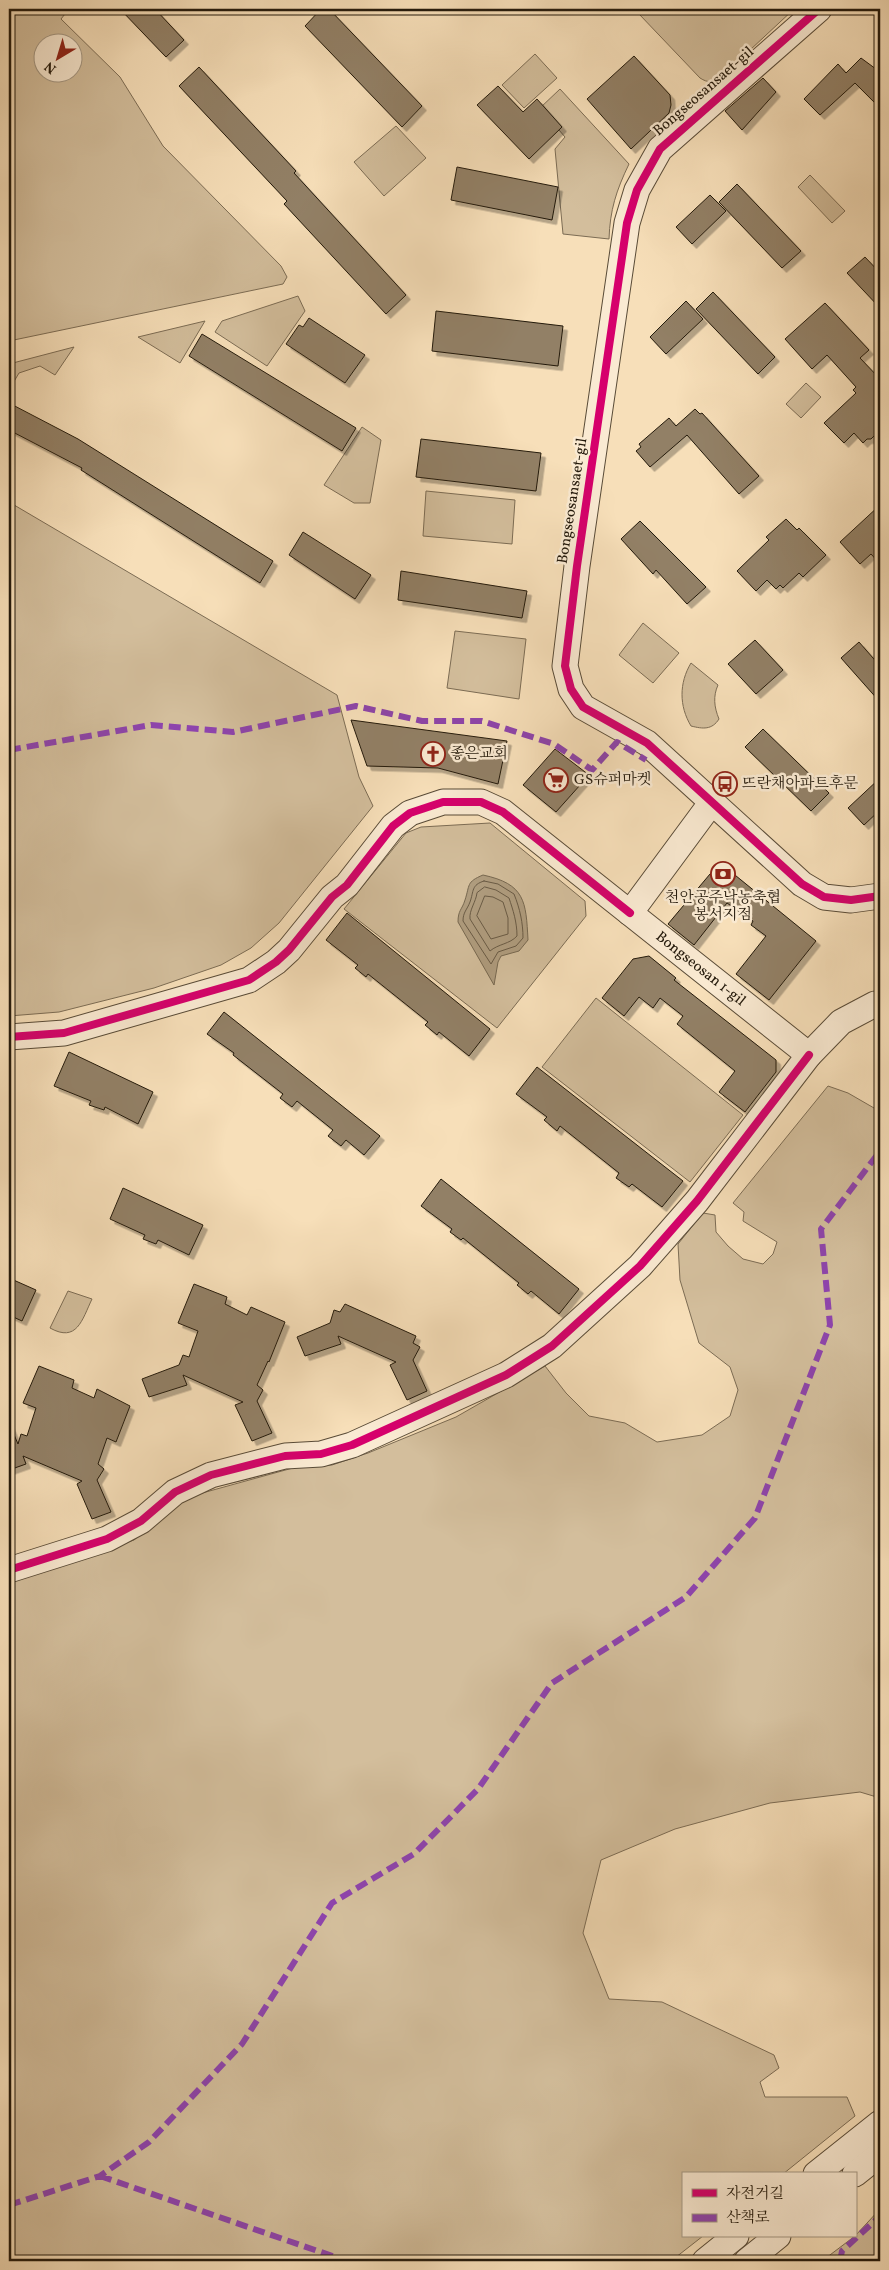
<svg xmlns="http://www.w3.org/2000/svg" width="889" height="2270" font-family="Vollkorn,'Noto Serif KR',serif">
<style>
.green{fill:#d3be9c;stroke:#7c6c54;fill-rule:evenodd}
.water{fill:#af9c7e;stroke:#776850}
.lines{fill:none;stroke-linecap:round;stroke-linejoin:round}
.shore{stroke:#6a5b45;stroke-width:1}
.building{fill:#928066;stroke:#241a0c;filter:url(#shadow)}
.minor-casing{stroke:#594b37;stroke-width:27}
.minor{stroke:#faead2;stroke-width:25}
.quiet{stroke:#8e44ad;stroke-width:6;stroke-dasharray:12 6;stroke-linecap:butt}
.cycleway-casing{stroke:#faead2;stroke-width:11}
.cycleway{stroke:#d6006c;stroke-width:8}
.labels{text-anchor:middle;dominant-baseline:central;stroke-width:5;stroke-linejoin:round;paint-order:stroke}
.street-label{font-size:15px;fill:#241a0c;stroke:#faead2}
.poi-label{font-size:15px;fill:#241a0c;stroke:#faead2;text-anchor:start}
</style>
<defs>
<filter id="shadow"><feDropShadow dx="4.5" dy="4.5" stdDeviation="0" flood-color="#0004"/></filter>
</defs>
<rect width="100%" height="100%" fill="#f7dfb9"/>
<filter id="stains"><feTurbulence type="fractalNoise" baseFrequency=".004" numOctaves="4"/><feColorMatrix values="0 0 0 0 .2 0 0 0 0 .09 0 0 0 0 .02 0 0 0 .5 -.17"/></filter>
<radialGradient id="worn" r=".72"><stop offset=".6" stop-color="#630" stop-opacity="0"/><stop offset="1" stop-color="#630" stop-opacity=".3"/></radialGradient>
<path class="green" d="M9,9h60l-8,10 59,58 43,69 118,120 6,11 -4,7 -274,57zM42,42h30v30h-30z
M644,9h150l-74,69c-7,5 -12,5 -20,0l-61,-64z
M535,54l22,24 -33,30 -22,-23z
M560,89l69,75c-13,27 -19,46 -20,75l-46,-5 -8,-85 10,-12 -25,-29z
M396,126l30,32 -42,38 -30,-34z
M810,175l35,36 -13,12 -34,-36z
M298,296l7,15 -38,55 -52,-34 7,-11z
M205,321l-25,42 -42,-26z
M74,347l-19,28 -15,-9 -21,7 -10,17v-26z
M806,383l15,14 -20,21 -15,-14z
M362,427l19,13 -11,63h-16l-30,-18z
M426,491l89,9 -3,44 -89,-8z
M9,502l328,193 22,82 14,29 -94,117 -28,25 -30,17 -67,23 -95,24 -50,4z
M643,623l36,30 -26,30 -34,-28z
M455,631l71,8 -7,60 -72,-11z
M691,663l27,22c-5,11 -4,22 1,34 -7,11 -16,10 -28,7 -12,-20 -12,-43 0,-63z
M490,823l95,78 1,15 -89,112 -153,-119 62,-76 15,-6z
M596,998l147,117 -53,67 -148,-115z
M828,1086l20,7 26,15 6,-5v695l-20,-6 -90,11 -95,26 -74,31 -18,73 26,66 53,3 112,53 5,13 -19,14 5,15h82l8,19 -72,58h-100v62h20l-32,25h-662v-684l61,-16 64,-21 46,-37 15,-8 105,-29 32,-1 36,-12 88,-36 89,-51 21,27 23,23 36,7 32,19 45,-7 28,-19 8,-26 -8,-23 -31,-24 -19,-63 -2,-36 25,-31 12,2 1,17 12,14 15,13 20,5 10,-10 4,-12 -34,-21 1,-9 -11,-9z
M68,1291l24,8c-10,21 -15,44 -42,29z
M880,2209v52h-58l33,-25z"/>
<path class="water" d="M483,875c42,9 43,26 45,65l-9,11 -18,5 -3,6 -4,23 -36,-63c0,-12 4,-12 7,-22 5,-15 1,-18 18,-25z"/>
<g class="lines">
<path class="shore" d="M484,881l14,3 16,10c6,15 9,29 9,44l-7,8 -18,6 -7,12 -28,-43c0,-9 4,-11 7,-19 4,-11 1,-17 14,-21z
M485,887l11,3 13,8c4,12 8,24 8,38 -7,8 -19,8 -27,15l-20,-32c-1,-9 6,-17 7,-26z
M485,896l8,1 10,5 5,16v16l-17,5 -14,-23z"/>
</g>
<path class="building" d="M120,9h35l29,31 -18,17z
M321,9h8l93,97 -20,21 -97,-101z
M634,56l36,39 1,10 -2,8 -38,36 -44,-50z
M861,58l19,14v36l-25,-25 -35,32 -16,-16 34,-35 8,9z
M199,67l97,104 -2,2 112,122 -20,19 -102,-110 3,-3 -108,-115z
M763,78l13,14 -34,38 -17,-19z
M498,86l25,26 14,-13 25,28 -33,32 -52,-54z
M457,167l101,20 -6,33 -101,-20z
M737,184l64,67 -19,17 -63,-66z
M710,195l16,16 -34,33 -16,-17z
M865,257l15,16v35l-33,-35z
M713,292l62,65 -17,17 -62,-65z
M686,301l17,18 -37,35 -16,-17z
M825,303l44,47 -9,8 20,21v51l-9,9h-4l-4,4 -9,-10 -10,10 -20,-20 32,-30 -3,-3 3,-3 -29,-32 -15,14 -27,-30z
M436,311l127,15 -5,40 -126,-15z
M309,318l56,37 -20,28 -59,-39 13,-19 4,2z
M202,334l154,94 -14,23 -153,-95z
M9,403l69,36 195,122 -13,22 -179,-113 1,-2 -73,-38z
M695,409l5,5 2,-1 57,63 -20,18 -52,-59 -37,32 -14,-16 5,-4 -2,-3 30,-26 7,8z
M421,439l120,14 -5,38 -120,-14z
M880,505v59l-9,-10 -11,10 -20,-22z
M786,519l11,11 2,-2 27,27 -23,22 -4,-4 -16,15 -3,-3 -4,4 -9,-9 -11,11 -19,-20 32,-31 -3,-3z
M640,521l66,66 -19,17 -31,-34 -3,4 -32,-35z
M303,532l68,43 -16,24 -66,-44z
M401,571l126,20 -5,27 -124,-18z
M755,640l28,30 -27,24 -28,-30z
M859,642l21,24v36l-39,-44z
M351,720l156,21 -9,43 -60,-16 -71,-2z
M763,729l66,64 -18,18 -66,-64z
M555,749l34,26 -33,37 -33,-27z
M880,778v32l-16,15 -16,-17z
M730,871l86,70 -47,59 -33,-26 30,-38 -15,-11 2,-4 -26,-18 -33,42 -26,-21 42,-50z
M347,913l143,116 -21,27 -30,-24 -2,3 -12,-10 3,-3 -60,-48 -2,3 -11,-9 3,-3 -32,-25z
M649,956l27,22 -2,2 102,80v12l-31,40 -26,-20 16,-21 -58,-47 6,-8 -23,-18 -7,10 -14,-11 -15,19 -22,-18 31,-39z
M224,1012l156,124 -16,19 -18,-15 -5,6 -13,-10 5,-6 -36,-29 -5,6 -12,-9 3,-4 -50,-39 1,-2 -27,-19z
M69,1052l84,40 -15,32 -33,-17 -1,3 -15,-5 2,-4 -37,-15z
M537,1067l146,114 -21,26 -30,-23 -3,3 -13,-9 3,-5 -59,-47 -3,5 -13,-11 3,-3 -31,-23z
M441,1179l138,110 -20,25 -28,-23 -3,3 -11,-9 2,-2 -56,-45 -2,2 -11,-8 2,-3 -31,-23z
M123,1188l80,37 -14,30 -31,-15 -2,4 -13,-5 2,-4 -35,-16z
M9,1278l27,12 -14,31 -13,-6z
M194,1284l33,13 -2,7 22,11 4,-8 34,15 -16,40 -1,-1 -11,24 6,5 -6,11 15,32 -20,8 -17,-36 8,-3 -60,-27 4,10 -38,12 -7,-18 37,-14 4,-10 6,2 9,-26 -20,-8z
M345,1304l71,32 -3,7 7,4 -7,13 14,31 -20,9 -17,-35 6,-3 -58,-26 3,8 -36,12 -8,-19 33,-14 4,-13 6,2z
M39,1366l35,14 -2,8 22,10 3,-9 33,17 -14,36 -9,-4 -9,26 6,5 -7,11 14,32 -19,7 -15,-35 5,-3 -59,-25 3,8 -17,6v-47l9,21 3,-10 6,2 9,-28 -13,-5z"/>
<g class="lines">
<defs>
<g id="minor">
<path d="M819,9l-159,140 -23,41 -10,33 -50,343 -12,100 6,23 12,18 64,36 155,141 22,13 27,3 29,-4"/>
<path id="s1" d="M712,802l-82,111 179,142 32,-33 34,-18 5,1"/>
<path d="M9,1037l55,-4 185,-53 27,-18 13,-12 43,-53 15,-12 46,-59 17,-13 33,-11h38l22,10 127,101"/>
<path d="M9,1570l98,-31 34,-18 34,-29 36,-17 74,-19 36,-2 31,-9 154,-70 46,-29 88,-80 57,-65 112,-146"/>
<path d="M816,2174l64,-51"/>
<path d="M855,2174l25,-20"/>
<path d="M705,2261l31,-25"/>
<path d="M747,2261l31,-25"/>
</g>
</defs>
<use href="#minor" class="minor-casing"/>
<use href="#minor" class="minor"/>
<path class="quiet" d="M9,750l142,-25 82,7 123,-26 66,15h60l72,23 38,26 25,-28 29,18
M100,2176l241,83 14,2
M9,2205l91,-29 49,-34 93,-98 90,-141 82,-49 64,-65 74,-106 134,-86 69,-79 75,-193 -9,-96 59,-78
M840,2261l2,-10 37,-34 1,-28"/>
<defs>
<path id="cycleway" d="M819,9l-159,140 -23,41 -10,33 -50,343 -12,100 6,23 12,18 64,36 155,141 22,13 27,3 29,-4
M9,1037l55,-4 185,-53 27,-18 13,-12 43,-53 15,-12 46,-59 17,-13 33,-11h38l22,10 127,101
M9,1570l98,-31 34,-18 34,-29 36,-17 74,-19 36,-2 31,-9 154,-70 46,-29 88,-80 57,-65 112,-146"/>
</defs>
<use href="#cycleway" class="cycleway-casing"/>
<use href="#cycleway" class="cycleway"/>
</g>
<defs>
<symbol id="church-ring" viewBox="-11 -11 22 22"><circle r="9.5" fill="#faead2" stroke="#8f2418" stroke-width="1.5"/><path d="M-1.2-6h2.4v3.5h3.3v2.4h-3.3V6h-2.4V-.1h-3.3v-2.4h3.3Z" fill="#8f2418"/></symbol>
<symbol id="supermarket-ring" viewBox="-11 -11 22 22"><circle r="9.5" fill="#faead2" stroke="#8f2418" stroke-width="1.5"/><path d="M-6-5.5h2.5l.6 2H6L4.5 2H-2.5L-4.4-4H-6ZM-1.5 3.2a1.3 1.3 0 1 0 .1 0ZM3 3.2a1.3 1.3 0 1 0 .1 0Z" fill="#8f2418"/></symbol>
<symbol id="bus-ring" viewBox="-11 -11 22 22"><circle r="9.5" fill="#faead2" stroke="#8f2418" stroke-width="1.5"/><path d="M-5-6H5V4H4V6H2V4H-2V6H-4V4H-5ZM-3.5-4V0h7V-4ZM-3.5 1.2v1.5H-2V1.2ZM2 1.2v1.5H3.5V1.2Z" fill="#8f2418"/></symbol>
<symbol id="bank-ring" viewBox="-11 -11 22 22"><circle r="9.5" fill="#faead2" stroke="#8f2418" stroke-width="1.5"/><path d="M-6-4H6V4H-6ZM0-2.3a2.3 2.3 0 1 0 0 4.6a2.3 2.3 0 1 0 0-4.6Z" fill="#8f2418"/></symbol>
</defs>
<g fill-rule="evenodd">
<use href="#church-ring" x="419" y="740" width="28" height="28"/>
<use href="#supermarket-ring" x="542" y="766" width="28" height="28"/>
<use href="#bus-ring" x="711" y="770" width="28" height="28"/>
<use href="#bank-ring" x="709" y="860" width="28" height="28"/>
</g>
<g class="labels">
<g class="street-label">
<text transform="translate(704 92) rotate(-41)">Bongseosansaet-gil</text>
<text transform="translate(573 501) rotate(-81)">Bongseosansaet-gil</text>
<text stroke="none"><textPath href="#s1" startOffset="228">Bongseosan 1-gil</textPath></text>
</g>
<g class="poi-label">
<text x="450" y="754">좋은교회</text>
<text x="574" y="780">GS슈퍼마켓</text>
<text x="742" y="784">뜨란채아파트후문</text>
<text x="723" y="898" text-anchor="middle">천안공주낙농축협<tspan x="723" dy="17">봉서지점</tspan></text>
</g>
</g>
<rect width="889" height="2270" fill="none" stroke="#f7dfb9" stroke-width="30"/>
<rect x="10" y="10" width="869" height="2250" fill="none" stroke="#241a0c" stroke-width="2.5"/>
<rect x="15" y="15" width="859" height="2240" fill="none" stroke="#241a0c"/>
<rect x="682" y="2172" width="175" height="65" fill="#faead2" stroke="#a49783"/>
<rect x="692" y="2189" width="25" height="8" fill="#d6006c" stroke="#a49783"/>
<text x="726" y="2198" font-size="15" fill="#241a0c">자전거길</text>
<rect x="692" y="2214" width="25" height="8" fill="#8e44ad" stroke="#a49783"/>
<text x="726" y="2222" font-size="15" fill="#241a0c">산책로</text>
<g transform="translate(58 58) rotate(218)"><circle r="24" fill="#faead2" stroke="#a49783"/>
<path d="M0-4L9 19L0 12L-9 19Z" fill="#8f2418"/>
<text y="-8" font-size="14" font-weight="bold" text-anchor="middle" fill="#241a0c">N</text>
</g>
<rect width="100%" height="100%" filter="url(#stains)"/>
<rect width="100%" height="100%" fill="url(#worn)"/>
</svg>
